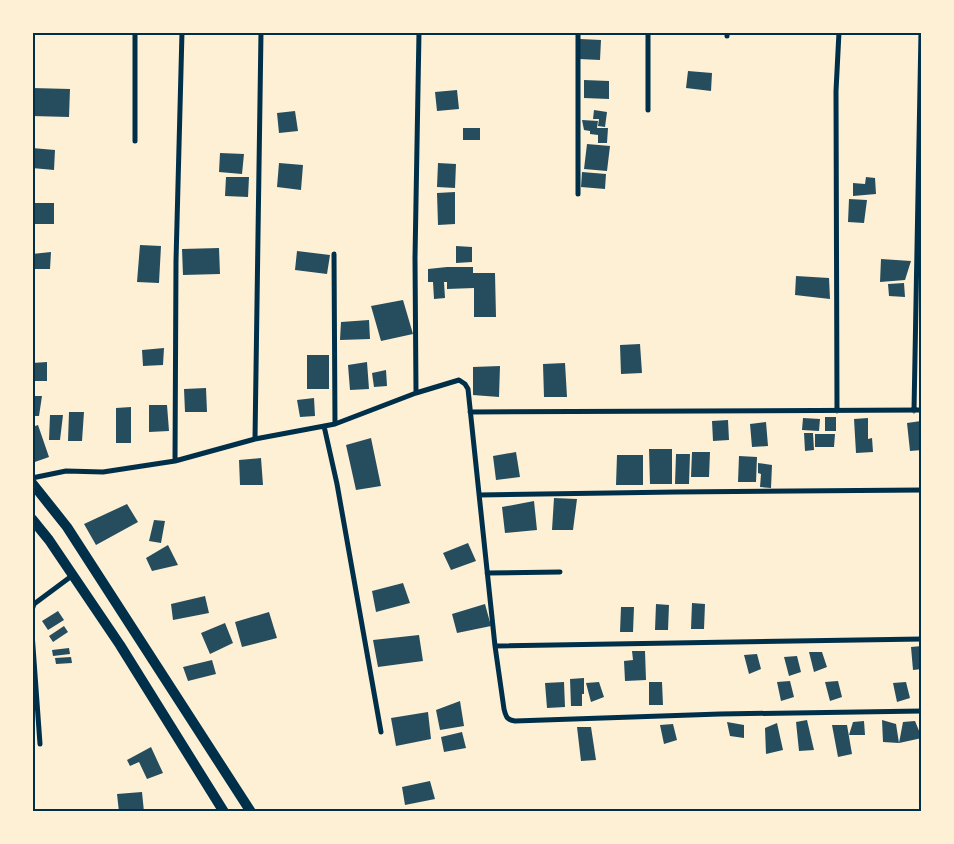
<svg xmlns="http://www.w3.org/2000/svg" width="954" height="844" font-family="'Nunito Sans',sans-serif">
<style>
.building{fill:#264d5e}
.lines{fill:none;stroke-linecap:round;stroke-linejoin:round}
.minor{stroke:#003049;stroke-width:5}
.trunk{stroke:#003049;stroke-width:10}
.neatline{fill:none;stroke:#003049;stroke-width:2}
</style>
<rect width="100%" height="100%" fill="#fdf0d5"/>
<path class="building" d="M580,39l21,1 -1,20 -21,-1z
M688,71l24,2 -1,18 -25,-3z
M584,80l25,1v18l-25,-1z
M32,88l38,1 -1,28 -37,-1z
M457,90l2,19 -22,2 -2,-19z
M594,110l13,2 -2,15 -7,-1 1,-7h-6z
M295,111l3,20 -19,2 -2,-20z
M582,120l16,1 -1,7h11l-1,15h-9v-8l-8,-1v-3l-6,-1z
M463,128h17v12h-17z
M587,144l23,2 -3,25 -23,-2z
M32,148l23,2 -1,20 -22,-2z
M220,153l24,1 -2,20 -23,-2z
M279,163l24,2 -2,25 -24,-3z
M438,163l18,1 -1,24 -18,-1z
M582,172l24,2 -1,15 -24,-2z
M226,177h23l-1,20 -23,-1z
M866,177l9,1 1,16 -23,2v-13l12,1z
M455,192v32l-17,1 -1,-32z
M849,199l18,1 -3,23 -16,-1z
M32,203h22v21h-22z
M140,245l21,1 -2,37 -22,-1z
M456,246l16,1v15l-16,1z
M219,248l1,26 -37,1 -1,-26z
M297,251l33,4 -3,19 -32,-4z
M51,252l-1,17h-18v-15z
M881,259l30,2 -6,19 -25,2z
M447,267h26v6h22l1,44h-22v-29l-27,1v-7h-3l1,16 -11,1 -1,-17h-5v-13z
M796,276l33,2 1,21 -35,-4z
M904,283l1,14 -16,-1 -1,-12z
M403,300l10,34 -32,7 -10,-35z
M369,320l1,19 -30,1 1,-18z
M640,344l2,29 -21,1 -1,-29z
M164,348l-1,17 -20,1 -1,-16z
M307,355h22v34h-22z
M47,362v19h-15v-18z
M367,362l2,27 -19,1 -2,-25z
M565,363l2,34h-23l-1,-33z
M500,366l-1,31 -26,-2v-28z
M386,370l1,16 -13,1 -2,-14z
M206,388l1,24h-22l-1,-23z
M32,396h10l-3,20h-7z
M314,398l1,18 -15,1 -3,-17z
M149,405h18l2,26 -20,1z
M131,407v36h-15v-35z
M69,412h15l-2,29h-14z
M50,415h13l-3,25h-11z
M825,417h11v14h-11z
M803,418l17,1 -1,12 -17,-1z
M868,418v21l4,-1 1,14 -17,1 -2,-34z
M728,420l1,20 -16,1 -1,-20z
M921,421l1,29 -12,1 -3,-28z
M766,422l2,24 -16,1 -2,-23z
M38,425l11,32 -17,6v-36z
M804,433h9l1,17 -9,1z
M815,434h20l-1,13h-19z
M371,438l10,48 -25,4 -10,-45z
M649,449h23v35h-22z
M516,452l4,25 -24,3 -3,-24z
M692,452h18l-1,25h-18z
M676,454h14l-1,30h-14z
M617,455h26v30h-27z
M739,456l18,1 -1,25h-18z
M261,458l2,27h-23l-1,-25z
M758,463l14,2 -1,23 -11,-1 1,-13 -3,-1z
M554,498l23,1 -4,31h-21z
M534,501l3,29 -32,3 -3,-26z
M127,504l11,18 -42,23 -12,-21z
M154,520l11,1 -4,22 -12,-2z
M468,543l8,18 -25,9 -8,-17z
M168,545l10,20 -26,6 -6,-13z
M403,583l7,20 -34,9 -4,-21z
M205,596l4,17 -36,7 -2,-16z
M692,603l13,1 -1,25h-13z
M485,604l6,22 -34,7 -5,-19z
M656,604l13,1 -1,25h-13z
M621,607h13l-1,25h-13z
M58,611l6,9 -16,10 -6,-9z
M269,612l8,26 -35,9 -7,-25z
M225,623l8,20 -23,11 -9,-21z
M64,626l4,6 -15,10 -4,-6z
M419,635l4,26 -45,6 -5,-27z
M922,646v23l-9,1 -2,-23z
M69,648l1,6 -17,2 -1,-6z
M632,651h13l1,29 -21,1 -1,-20 9,-1z
M809,652h13l5,15 -13,5z
M757,654l4,15 -12,5 -5,-19z
M797,656l4,16 -12,4 -5,-19z
M71,657l1,6 -16,1 -1,-6z
M212,660l4,14 -28,7 -5,-14z
M584,678v16h-2v12h-11l-1,-27z
M790,681l4,16 -13,4 -4,-19z
M838,681l4,16 -12,4 -5,-19z
M564,682l1,25 -18,1 -2,-25z
M599,682l5,15 -13,5 -5,-19z
M649,682h13l1,23h-14z
M906,682l4,16 -13,4 -4,-19z
M460,701l4,25 -24,4 -4,-20z
M428,712l3,27 -35,7 -5,-28z
M807,720l7,30 -15,1 -3,-29z
M882,720l14,4 3,19 4,-21 12,-1 7,17 -23,5 -16,-1z
M864,721l1,14h-16l4,-13z
M727,722l17,3v13l-14,-2z
M777,723l6,27 -17,4 -1,-26z
M673,724l4,16 -13,4 -4,-19z
M832,725h15l5,29 -14,3z
M577,727h14l5,33 -15,1z
M462,732l4,16 -22,4 -3,-15z
M151,747l12,26 -16,6 -8,-17 -9,4 -3,-6z
M430,781l5,18 -30,6 -3,-18z
M142,792l2,20h-25l-2,-18z"/>
<g class="lines">
<path class="minor" d="M648,32v78
M727,32v4
M135,141v-109
M578,194v-162
M334,254l1,170
M416,393l-1,-135 4,-226
M837,411l-1,-320 3,-59
M914,411l7,-379
M470,412l452,-2
M324,426l13,58 44,248
M255,439l6,-407
M175,461l1,-200 6,-229
M32,478l34,-7 37,1 72,-11 80,-22 80,-15 81,-31 43,-13 6,4 3,5 27,257 9,63c2,8 3,11 11,12l205,-7 202,-3
M479,495l197,-3 246,-2
M487,573l73,-1
M32,610l2,-6 39,-29
M32,633l8,111
M495,646l427,-7"/>
<path class="trunk" d="M32,483l35,44 184,285
M32,519l17,21 71,105 104,167"/>
</g>
<rect width="954" height="844" fill="none" stroke="#fdf0d5" stroke-width="68"/>
<rect x="34" y="34" width="886" height="776" class="neatline"/>
</svg>
